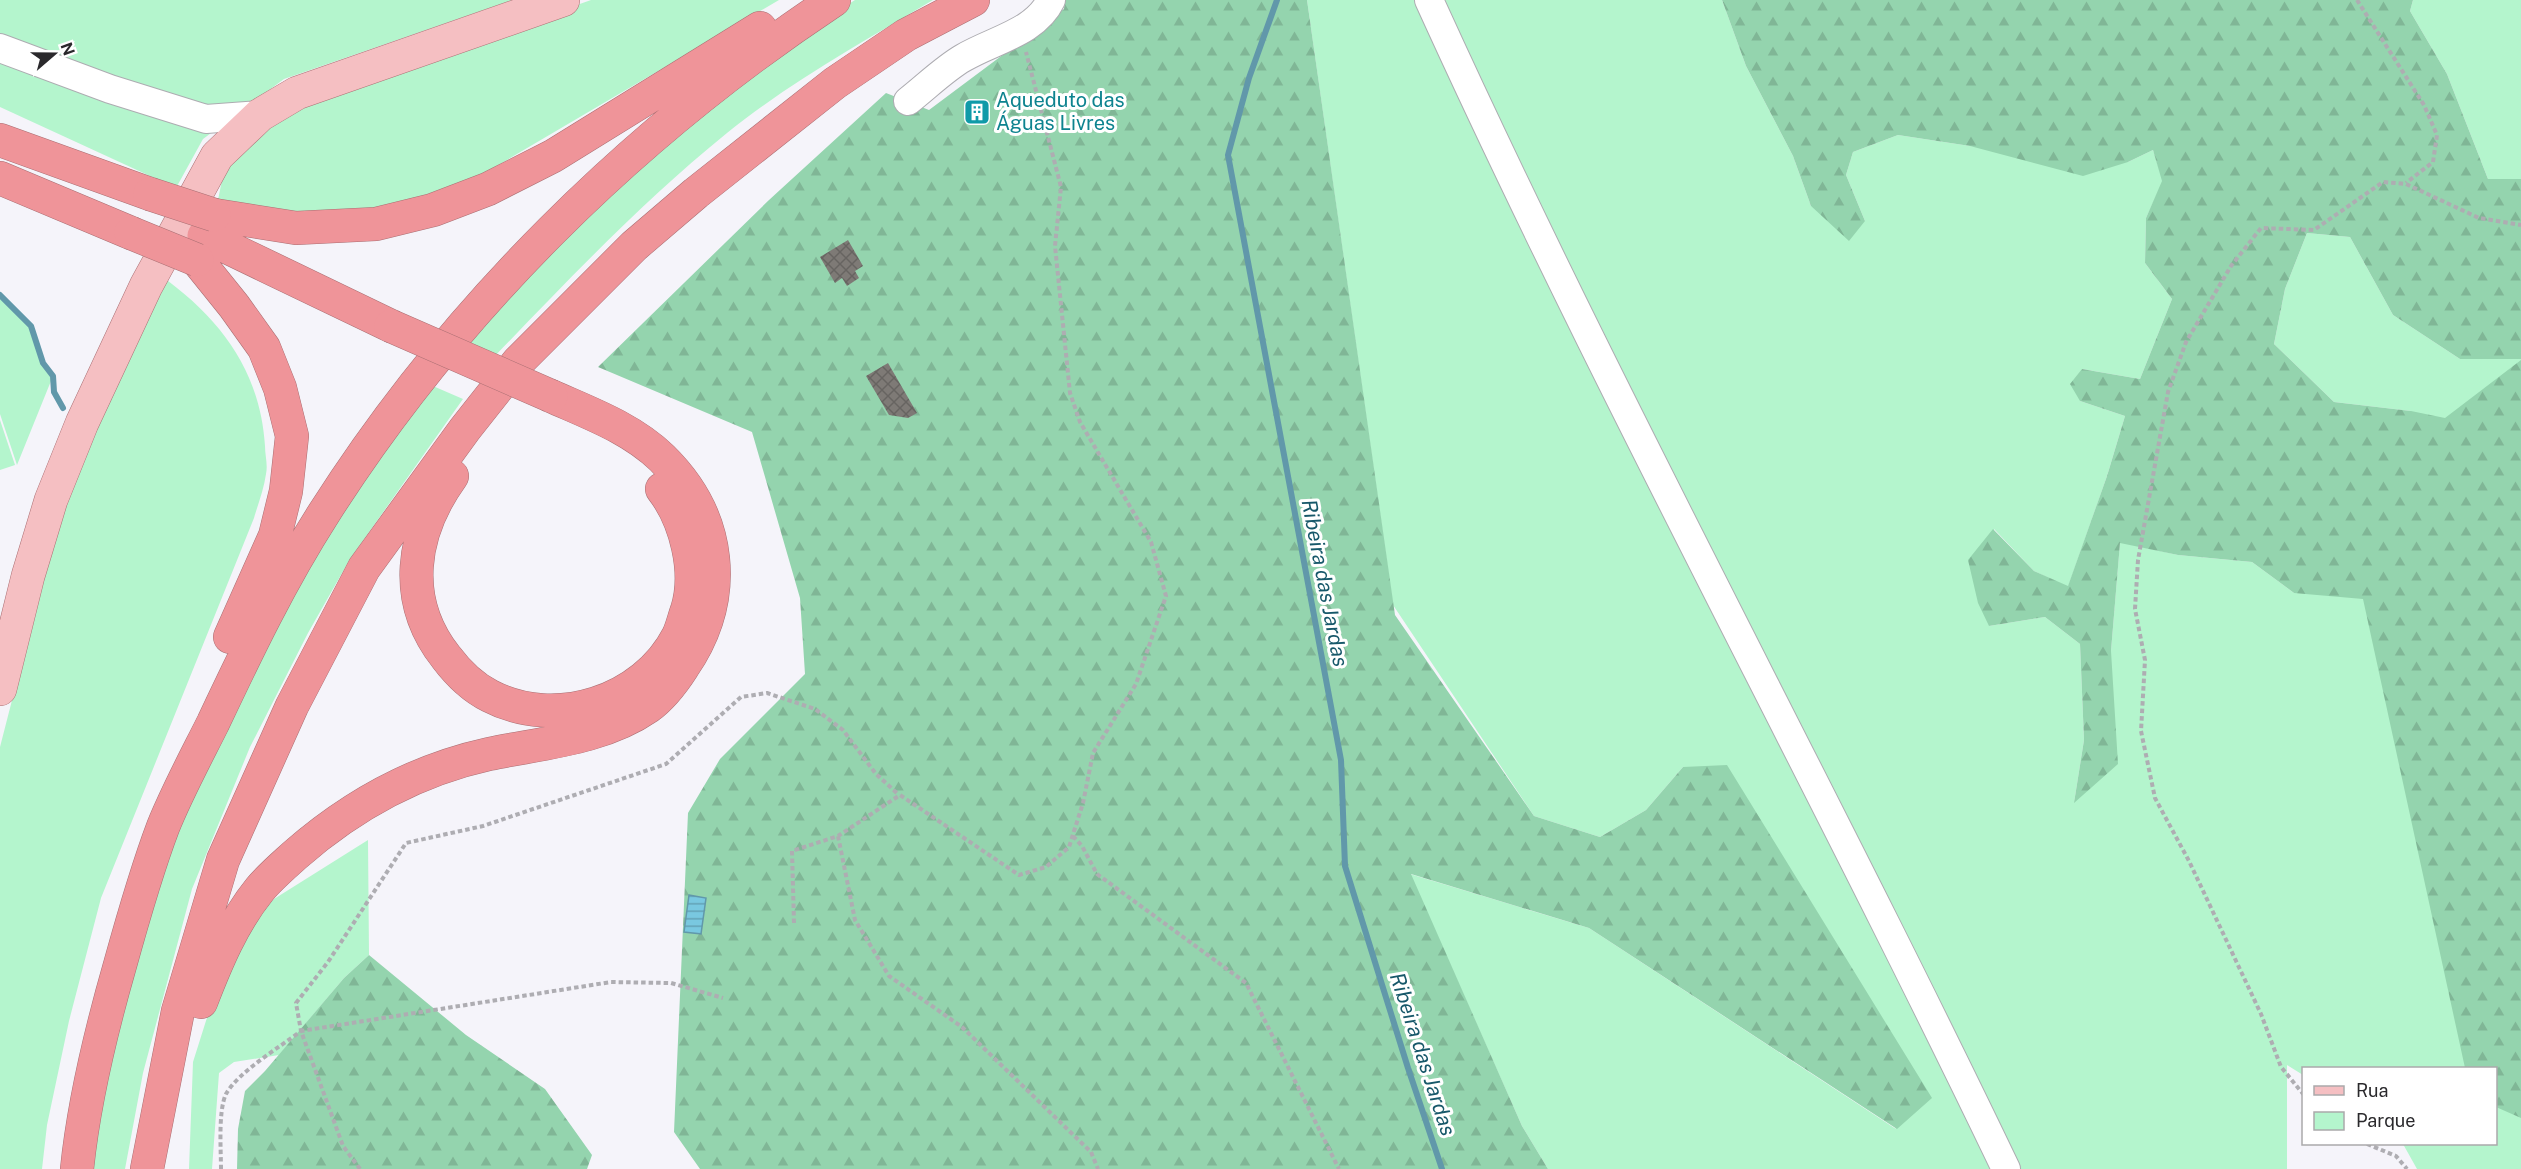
<svg xmlns="http://www.w3.org/2000/svg" width="2521" height="1169" font-family="'Public Sans',sans-serif">
<style>
.green{fill:#b4f5cd}
.forest{fill:url(#forest-firs)}
.water{fill:url(#water-rules);stroke:#6198aa;stroke-width:1.5}
.lines{fill:none;stroke-linecap:round;stroke-linejoin:round}
.stream{stroke:#6198aa;stroke-width:6}
.building{fill:url(#building-cross-hatch)}
.minor-casing{stroke:#adacb1;stroke-width:30}
.major-casing{stroke:#aa6f73;stroke-width:34}
.highway-casing{stroke:#aa6f73;stroke-width:34}
.path{stroke:#aeadb2;stroke-width:4;stroke-dasharray:4.5 3;stroke-linecap:butt}
.minor{stroke:#fff;stroke-width:28}
.major{stroke:#f5bfc2;stroke-width:33}
.highway{stroke:#ef9499;stroke-width:33}
.highway-bridge-casing{stroke:#aa6f73;stroke-width:34;stroke-linecap:butt}
.highway-bridge{stroke:#ef9499;stroke-width:33}
.labels{text-anchor:middle;dominant-baseline:central;stroke-width:6;stroke-linejoin:round;paint-order:stroke}
.culture-label{font-size:20px;fill:#0d838f;stroke:#fff;text-anchor:start}
.water-label{font-size:21px;font-style:italic;fill:#17586a;stroke:#fff}
</style>
<defs>
<pattern id="forest-firs" width="22" height="20" patternUnits="userSpaceOnUse" patternTransform="scale(1.5)"><rect width="22" height="20" fill="#94d4ae"/><path d="M5 1l3.5 6h-7zM16 11l3.5 6h-7z" fill="#80b696"/></pattern>
<pattern id="water-rules" width="6" height="5" patternUnits="userSpaceOnUse" patternTransform="scale(1.5)"><rect width="6" height="5" fill="#79c8e0"/><path d="M0 2.5h6" fill="none" stroke="#63a2b6"/></pattern>
<pattern id="building-cross-hatch" width="8" height="8" patternUnits="userSpaceOnUse" patternTransform="scale(1.5)"><rect width="8" height="8" fill="#7e7a76"/><path d="M0 0l8 8M0 8l8-8" fill="none" stroke="#676461"/></pattern>
</defs>
<rect width="100%" height="100%" fill="#f5f4fa"/>
<path class="green" d="M0,0h513l-229,79 -81,60 -27,49 -176,-81z
M591,0h188l-296,174 -93,34 -81,8 -91,-16 6,-30 52,-53 46,-21z
M855,0h78c-70,42 -143,82 -206,133 -85,69 -158,146 -233,224l-33,-15 119,-129 190,-159z
M1307,0h415l24,66 47,90 18,50 54,15 -19,-46 7,-23 45,-17 72,11 158,16 25,-12 10,31 -17,37 -1,45 27,36 -32,80 -58,-10 -2,32 45,15 -18,60 -39,111 -34,-16 -40,-42 -5,97 56,-9 35,27 4,96 -10,63 37,-152 9,-109 58,13 74,7 42,31 117,-182 -77,-9 -60,-58 11,-55 22,-56 43,4 43,78 67,44h61v810h-104l-14,-25h93v-76h-192l-1,7 -16,-10v104h-739l-26,-43 -112,-252 179,54 307,201 -213,-362 -37,43 -46,27 -66,-21 -141,-211z
M2413,0h108v179h-33l-41,-105 -37,-63z
M160,275c60,43 100,95 105,171 0,9 3,19 1,28 -2,15 -8,30 -12,44l-153,380 -32,123 -22,104 -5,44h-42v-422l57,-222z
M0,295l31,31 12,37 10,13 -36,89 -17,-51z
M426,383l37,16 -113,160 -42,74 -58,114 -58,142 -49,184 -18,96h-38l26,-131 58,-200 100,-219z
M0,420l15,45 -15,5z
M368,840l1,115 -25,23 -65,77 -45,7 -15,11 -7,96h-23l4,-107 29,-92 23,-40 29,-31z"/>
<path class="forest" d="M1065,0h242l88,615 139,201 66,21 46,-27 37,-43 44,-2 205,333 -35,31 -308,-201 -178,-54 111,252 26,43h-848l-26,-37 14,-319 32,-54 85,-85 -5,-76 -48,-166 -154,-65 171,-167 117,-107 43,17 135,-101z
M1722,0h691l-3,11 37,63 41,105h33v180h-61l-67,-44 -43,-78 -43,-4 -22,56 -11,55 60,58 77,9 34,7 76,-58v758l-25,-11v-39h-31l-102,-469 -69,-6 -42,-31 -74,-7 -58,-12 -9,108 7,113 -44,39 10,-63 -4,-96 -35,-27 -56,9 -11,-23 -10,-43 25,-31 41,42 34,15 39,-110 18,-60 -45,-15 -10,-17 12,-15 58,10 32,-80 -27,-36 1,-45 16,-37 -9,-31 -25,12 -45,14 -113,-30 -72,-11 -45,17 -7,23 19,46 -16,20 -38,-35 -18,-50 -47,-90z
M369,955l97,80 79,54 47,66 -5,14h-350l1,-40 7,-38 20,-20 79,-93z"/>
<path class="water" d="M689,895l17,3 -5,36 -17,-2z"/>
<g class="lines">
<path class="stream" d="M1277,0l-28,78 -21,77 113,605 4,106 63,202 34,101
M0,295l31,31 12,37 10,13 1,16 9,16"/>
</g>
<path class="building" d="M848,240l15,26 -8,5 4,7 -12,8 -5,-8 -7,5 -15,-26z
M888,363l29,50 -9,5 -19,-3 -23,-39z"/>
<g class="lines">
<defs>
<path id="minor" d="M1429,0c180,396 389,777 577,1169
M0,48l110,41 96,30 54,-4
M908,101c18,-14 36,-32 55,-43 30,-18 72,-25 88,-58"/>
<path id="major" d="M0,689l28,-113 23,-76 31,-77 64,-137 71,-130 43,-41 37,-22 266,-93"/>
<path id="highway" d="M0,140l150,54
M0,178l131,55
M214,215l82,13 80,-4 57,-14 55,-21 65,-33 207,-128
M204,236l187,90
M197,260l37,46 30,42 16,40 12,48 -6,55 -11,45 -45,101
M452,476c-41,57 -51,124 -6,181 12,16 26,30 44,39 65,34 154,6 188,-60 4,-8 6,-18 9,-26 12,-38 -1,-90 -25,-121
M201,1002c15,-39 32,-80 59,-113 10,-12 23,-23 35,-34 56,-49 121,-85 194,-101 52,-11 113,-15 159,-47 14,-10 26,-26 35,-40 48,-70 39,-150 -21,-209 -31,-30 -73,-45 -111,-62
M77,1169c7,-69 24,-138 43,-204 13,-47 26,-93 43,-138 14,-35 33,-70 50,-104 34,-72 68,-143 111,-210 130,-204 308,-379 510,-513
M147,1169l31,-158 45,-151 69,-154 72,-138 101,-139 53,-67 116,-116 62,-53 139,-110 71,-48 67,-35"/>
</defs>
<use href="#minor" class="minor-casing"/>
<use href="#major" class="major-casing"/>
<use href="#highway" class="highway-casing"/>
<path class="path" d="M2357,0l67,105 13,30 -4,27 -27,21
M838,836l17,84 34,56 73,51 129,125 7,17
M1073,836l9,10 15,28 149,109 93,186
M794,923l-2,-72 46,-15 62,-41 119,80 27,-8 23,-20 14,-44 10,-50 43,-69 30,-88 -15,-54 -71,-120 -10,-29 -15,-147 6,-59 -35,-135
M2304,1095l-23,-28 -20,-53 -72,-153 -34,-63 -14,-67 4,-71 -10,-51 3,-49 30,-168 18,-50 45,-76 30,-38 53,2 69,-48 23,2 73,34 42,7
M2367,1144l29,12 11,13
M221,1169c0,-19 -3,-58 5,-75 12,-22 54,-47 75,-63l-5,-28 32,-41 78,-119 77,-17 183,-62 75,-67 26,-4 48,16 28,21 33,44 23,21
M360,1169l-17,-23 -42,-115 310,-49 60,1 52,15"/>
<use href="#minor" class="minor"/>
<use href="#major" class="major"/>
<use href="#highway" class="highway"/>
<defs>
<path id="highway-bridge" d="M150,194l64,21
M131,233l66,27
M391,326l160,70"/>
</defs>
<use href="#highway-bridge" class="highway-bridge-casing"/>
<use href="#highway-bridge" class="highway-bridge"/>
</g>
<defs>
<symbol id="building-square" viewBox="-11 -11 22 22"><rect x="-9" y="-9" width="18" height="18" rx="4" fill="#0f9aa8" stroke="#fff"/><path d="M-4-6H4V6H1V3H-1V6H-4ZM-2.5-4.3h1.7v1.8h-1.7ZM.8-4.3h1.7v1.8H.8ZM-2.5-1h1.7V.8h-1.7ZM.8-1h1.7V.8H.8Z" fill="#fff"/></symbol>
</defs>
<g fill-rule="evenodd">
<use href="#building-square" x="962" y="97" width="30" height="30"/>
</g>
<g class="labels">
<g class="culture-label">
<text x="996" y="100">Aqueduto das<tspan x="996" dy="23">Águas Livres</tspan></text>
</g>
<g class="water-label">
<text transform="translate(1325 583) rotate(79)">Ribeira das Jardas</text>
<text transform="translate(1423 1054) rotate(72)">Ribeira das Jardas</text>
</g>
</g>
<rect x="2302" y="1067" width="195" height="78" fill="#ffffff" stroke="#aaa9ab" stroke-width="1.5"/>
<rect x="2314" y="1086" width="30" height="9" fill="#f5bfc2" stroke="#aaa9ab" stroke-width="1.5"/>
<text x="2356" y="1097" font-size="18" fill="#2a292c">Rua</text>
<rect x="2314" y="1112" width="30" height="18" fill="#b4f5cd" stroke="#aaa9ab" stroke-width="1.5"/>
<text x="2356" y="1127" font-size="18" fill="#2a292c">Parque</text>
<g transform="translate(54 54) rotate(70)" stroke="#ffffff" stroke-width="4.5" paint-order="stroke">
<path d="M0-4.5L10 22L0 15L-10 22Z" fill="#2a292c"/>
<text y="-9" font-size="16" font-weight="bold" text-anchor="middle" fill="#2a292c">N</text>
</g>
</svg>
